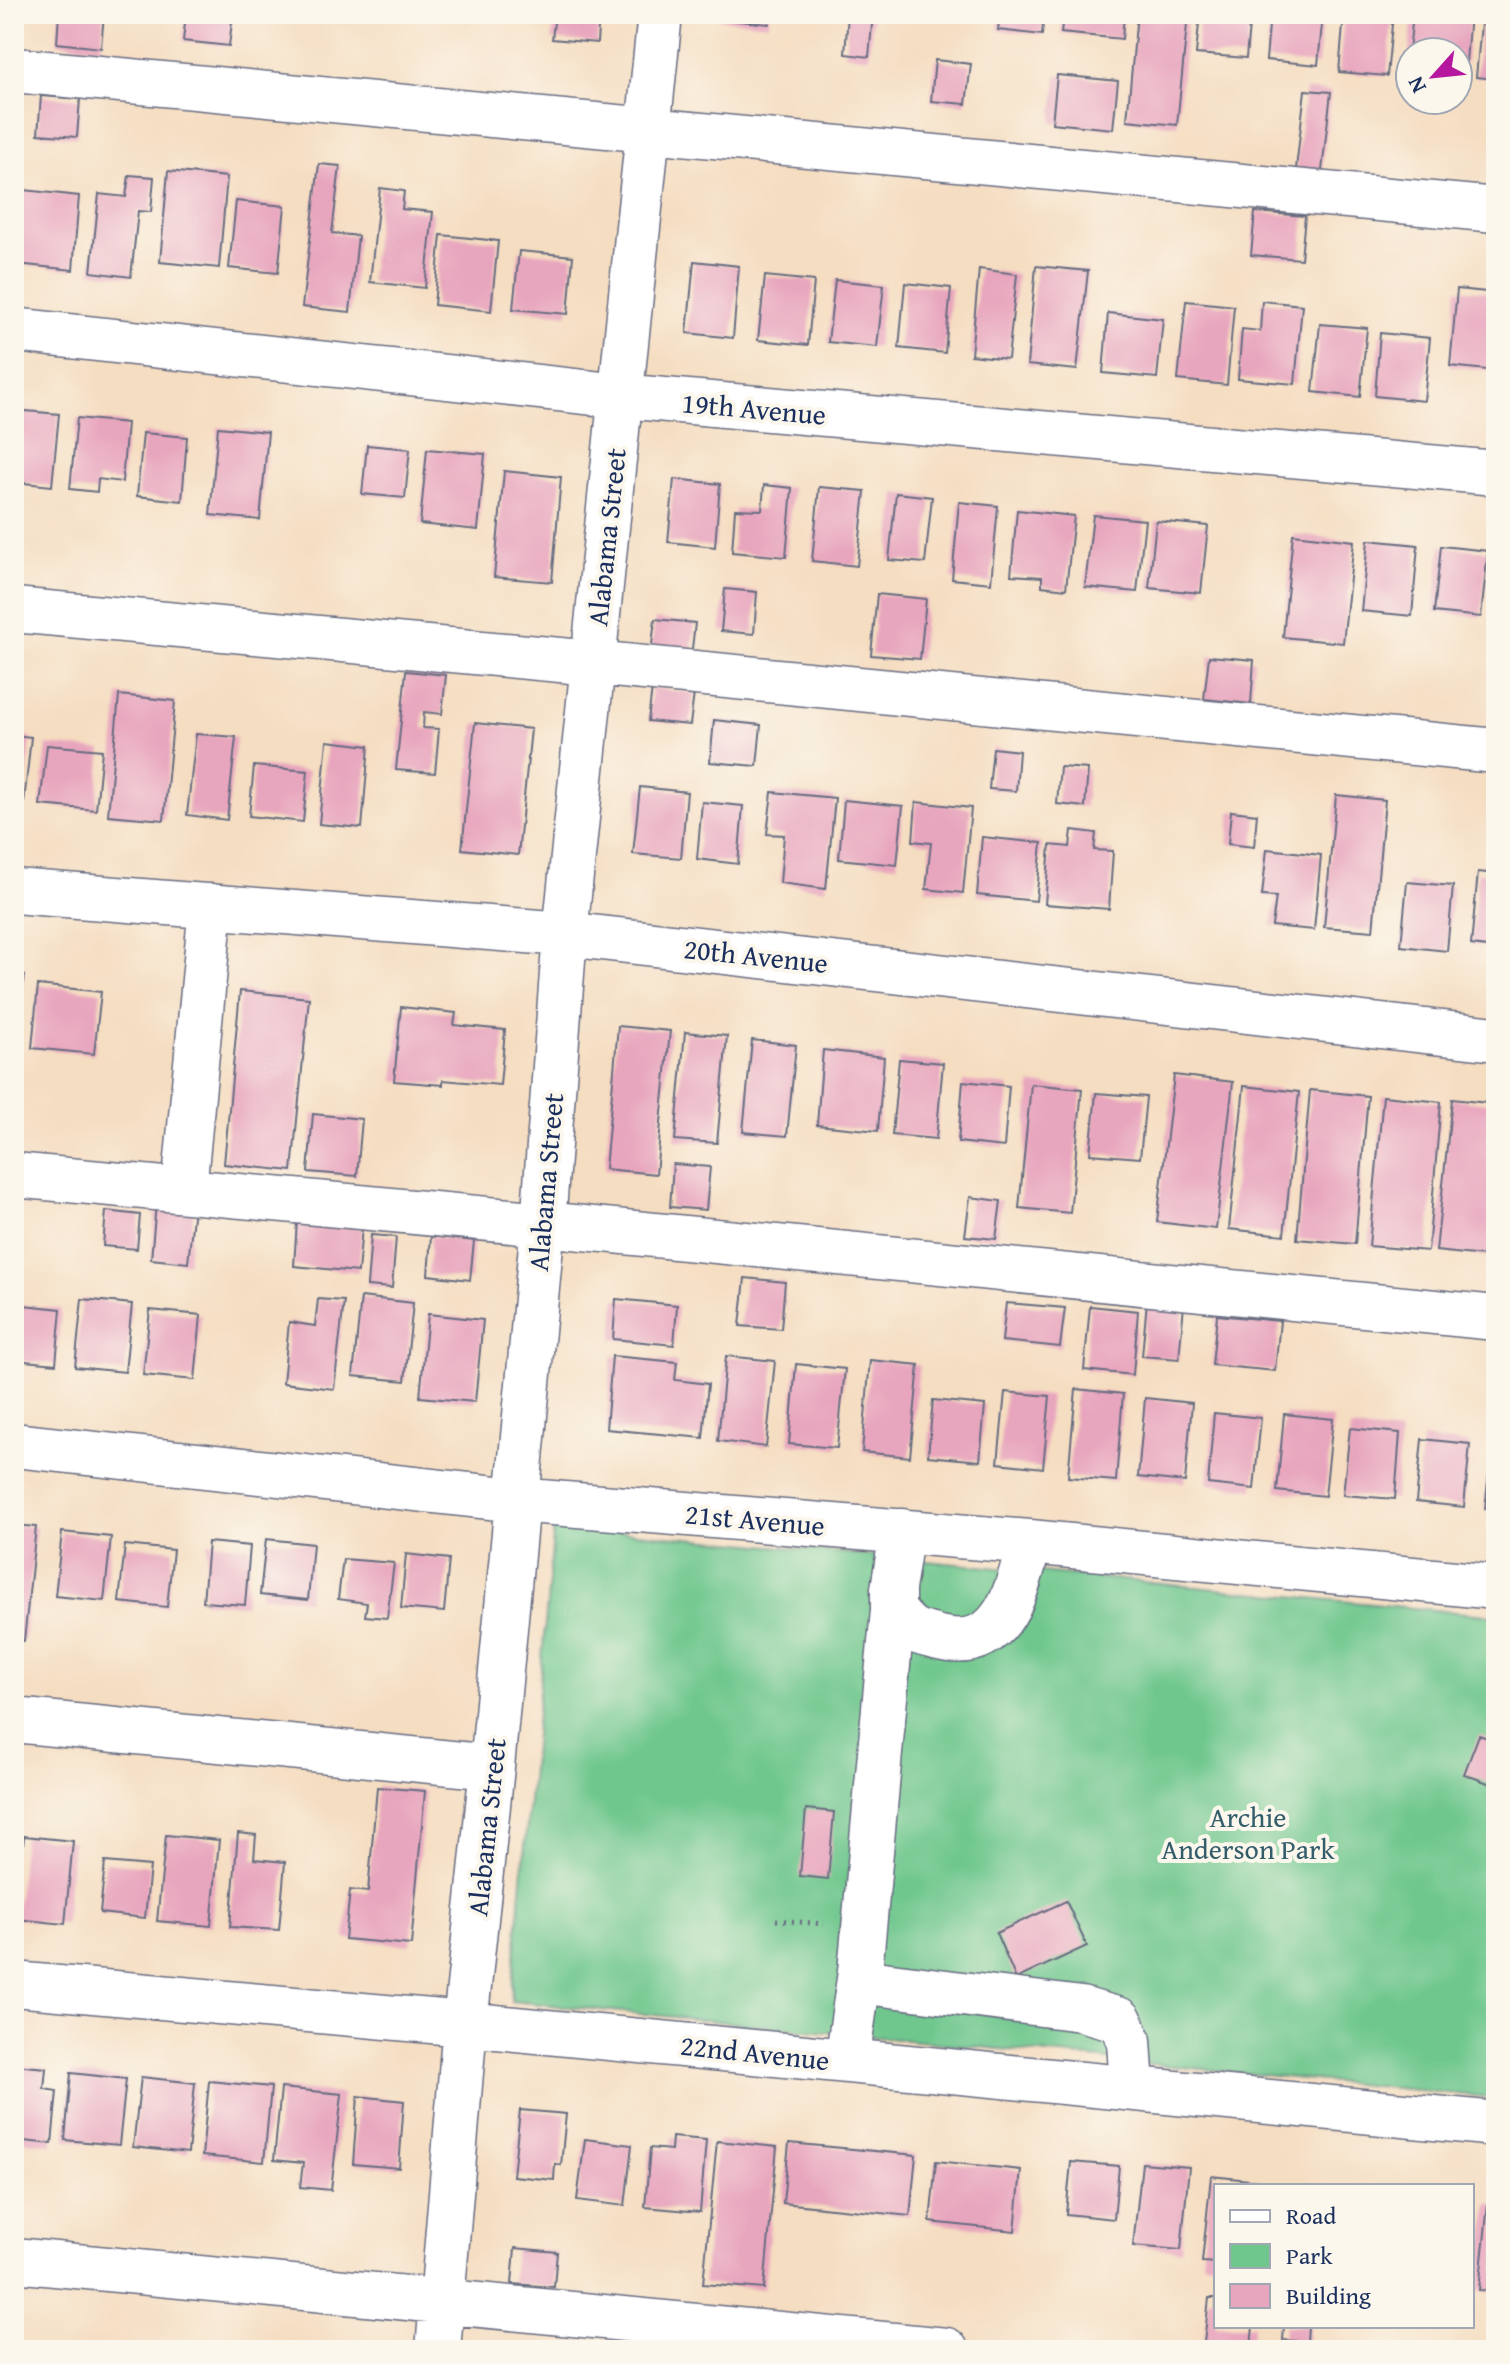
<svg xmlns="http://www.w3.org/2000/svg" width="1510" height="2364" font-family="'Gentium Book Plus',serif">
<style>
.green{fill:#6fc78e;stroke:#457b76;stroke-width:2}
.building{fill:#e8a6be}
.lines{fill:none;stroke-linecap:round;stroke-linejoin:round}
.minor-casing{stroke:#676c81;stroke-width:47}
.path{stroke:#676c81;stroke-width:5;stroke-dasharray:2 6;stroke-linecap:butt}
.minor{stroke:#fff;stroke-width:44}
.labels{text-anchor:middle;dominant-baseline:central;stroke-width:8;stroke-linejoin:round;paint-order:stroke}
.street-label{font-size:28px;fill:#1b2f5e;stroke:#fbf7ec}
.park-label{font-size:28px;fill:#345d6c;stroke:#fbf7ec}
</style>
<rect width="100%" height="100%" fill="#fbf7ec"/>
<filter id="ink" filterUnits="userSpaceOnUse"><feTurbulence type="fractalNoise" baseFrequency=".0125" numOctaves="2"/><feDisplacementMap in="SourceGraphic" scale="16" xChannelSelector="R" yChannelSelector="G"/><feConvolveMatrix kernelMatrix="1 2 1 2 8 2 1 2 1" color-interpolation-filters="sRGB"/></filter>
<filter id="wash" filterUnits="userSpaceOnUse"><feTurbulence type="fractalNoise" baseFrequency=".006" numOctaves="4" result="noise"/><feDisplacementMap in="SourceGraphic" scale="32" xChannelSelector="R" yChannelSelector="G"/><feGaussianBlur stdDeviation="1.8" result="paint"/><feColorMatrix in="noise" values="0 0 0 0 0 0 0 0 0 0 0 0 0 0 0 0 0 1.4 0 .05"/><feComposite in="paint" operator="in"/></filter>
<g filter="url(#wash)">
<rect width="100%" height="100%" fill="#f5ddc1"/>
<path class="green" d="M554,1525l942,91v482l-985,-97z"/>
<g id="blocks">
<path class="building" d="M59,14h45l-3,34 -44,-5z
M186,14h47l-4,32 -46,-5z
M555,14h44l-2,29 -45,-4z
M720,14h49v10l-50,-5z
M848,14h25l-4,43 -24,-3z
M938,14h35l-1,6 -34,-4z
M1000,14h44l-2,21 -44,-5z
M1063,14h61l-2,25 -61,-6z
M1137,14h51l-11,111 -50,-5z
M1200,14h50l-4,44 -50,-4z
M1270,14h53l-5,51 -52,-5z
M1344,14h49l-6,62 -48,-4z
M1413,14h57l-4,48 -8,-1v-9h-49z
M1482,14h14v65l-20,-2z
M935,60l36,4 -5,40 -35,-3z
M1057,75l61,6 -5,48 -61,-6z
M1305,90l26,2 -9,79 -26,-2z
M41,96l39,3 -3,38 -39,-3z
M319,164l21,2 -8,67 26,3 -8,76 -48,-5z
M168,171l59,6 -8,91 -59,-6z
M129,175l25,2 -3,35 -13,-1 -7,66 -40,-5 8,-78 27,3z
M380,188l24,3 -2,18 31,3 -8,76 -55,-6z
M24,190l55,6 -6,74 -56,-6z
M236,201l49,5 -7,67 -49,-5z
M1255,212l50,4 -4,43 -50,-4z
M441,235l57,6 -7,70 -57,-6z
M519,251l54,5 -5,58 -55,-5z
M694,261l45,5 -6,72 -46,-5z
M1036,266l52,5 -11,99 -50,-5z
M979,269l38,5 -9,85 -37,-4z
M765,276l49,5 -6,64 -50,-5z
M835,280l49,5 -7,62 -49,-5z
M905,283l46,5 -6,65 -46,-5z
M1457,289l39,4v78l-46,-5z
M1186,301l48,5 -7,79 -49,-5z
M1262,301l40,4 -7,79 -57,-5 4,-50 18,2z
M1108,313l55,6 -6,59 -54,-5z
M1320,324l47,4 -7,69 -47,-5z
M1380,333l50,5 -6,63 -49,-5z
M14,410l45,4 -7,72 -38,-4z
M77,418l50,5 -5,59 -24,-3 -1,13 -27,-3z
M218,427l50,5 -8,88 -50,-5z
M143,433l44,4 -5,64 -45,-5z
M367,445l43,4 -5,49 -43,-4z
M427,449l58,5 -7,76 -58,-6z
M504,471l57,6 -9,105 -58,-5z
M674,479l46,5 -5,63 -47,-5z
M764,485l28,3 -6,69 -54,-5 3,-43 27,1z
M819,487l46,4 -8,75 -45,-5z
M896,493l36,4 -7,66 -36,-3z
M959,502l39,4 -7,77 -39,-4z
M1017,510l57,6 -8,73 -24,-3v-9l-31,-2z
M1093,515l52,5 -8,72 -52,-5z
M1156,521l52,5 -7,67 -52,-5z
M1293,534l61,7 -11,102 -60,-6z
M1368,540l50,5 -6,71 -51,-5z
M1441,546l47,5 -7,66 -47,-5z
M725,589l32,3 -3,42 -33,-3z
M877,594l49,5 -6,60 -49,-4z
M655,619l40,4 -4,34 -40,-4z
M1209,656l45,4 -3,44 -47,-5z
M406,671l40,4 -4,39 -18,-2 -1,16 16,1 -4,44 -39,-3z
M652,688l42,5 -4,32 -42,-4z
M119,695l56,6 -11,119 -56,-5z
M714,720l47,5 -4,41 -47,-4z
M475,723l56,6 -13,126 -56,-6z
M196,734l40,3 -9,83 -40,-5z
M14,735l17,2 -7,66 -10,-1z
M327,741l42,5 -7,82 -43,-4z
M47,745l55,5 -6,60 -56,-5z
M993,748l26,3 -3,40 -27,-2z
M254,766l54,5 -5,51 -54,-6z
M1060,767l28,2 -3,38 -28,-3z
M640,787l47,5 -6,66 -48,-4z
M772,792l63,6 -9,91 -46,-6 4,-48 -17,-1z
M1336,795l49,5 -12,131 -49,-4z
M844,800l59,6 -6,59 -58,-6z
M702,802l41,4 -5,58 -41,-5z
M916,802l55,6 -8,85 -37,-4 5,-46 -18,-2z
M1231,811l26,3 -3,33 -26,-3z
M1072,830l24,3 -2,17 19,1 -4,58 -64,-5 5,-59 20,2z
M982,837l60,6 -6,58 -59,-6z
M1267,849l54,6 -7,75 -42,-4 4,-29 -14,-1z
M1478,872l18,2v74l-25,-3z
M1407,882l46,4 -6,65 -46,-5z
M14,974l10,1 -8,74h-2z
M38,985l63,7 -7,62 -62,-6z
M240,991l69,7 -17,173 -68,-7z
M401,1007l55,6 -2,12 51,5 -5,55 -57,-5v5l-49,-4z
M618,1026l52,5 -14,143 -51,-5z
M685,1032l42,4 -10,107 -42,-3z
M752,1040l44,5 -9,91 -44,-4z
M823,1050l61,7 -6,74 -61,-6z
M899,1059l44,4 -7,76 -44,-4z
M1174,1075l59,7 -17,147 -59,-7z
M963,1081l46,5 -5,61 -46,-5z
M1031,1084l51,5 -12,124 -51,-5z
M1244,1086l55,6 -15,143 -55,-6z
M1310,1090l58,6 -13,148 -58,-5z
M1096,1093l50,4 -6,61 -50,-4z
M1383,1096l58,6 -13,149 -59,-5z
M1452,1099l44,5v126l-3,27 -57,-6z
M313,1114l49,5 -5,57 -49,-4z
M673,1164l37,3 -4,43 -36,-3z
M970,1197l31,4 -5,38 -31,-3z
M156,1204l38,3 -6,56 -37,-4z
M106,1211l34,4 -3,34 -34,-3z
M297,1221l65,7 -4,44 -64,-6z
M371,1235l25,2 -4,51 -25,-2z
M431,1236l43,5 -4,39 -42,-5z
M745,1278l40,4 -4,47 -41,-3z
M361,1297l52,6 -8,78 -52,-5z
M82,1299l50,5 -7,68 -50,-5z
M318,1299l26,2 -10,88 -51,-6 6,-61 26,4z
M616,1299l61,6 -3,40 -61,-6z
M1147,1301l37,4 -5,54 -37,-3z
M1006,1303l59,5 -5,39 -58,-6z
M14,1304l47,5 -5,55 -42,-4z
M1090,1306l48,5 -5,64 -49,-5z
M150,1310l51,5 -6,65 -52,-5z
M428,1314l55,6 -8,82 -55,-5z
M1217,1315l63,6 -5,50 -63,-6z
M612,1356l65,6 -2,18 33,4 -5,54 -97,-9z
M726,1356l49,5 -9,86 -48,-6z
M870,1360l49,5 -9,92 -48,-5z
M796,1364l49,5 -8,79 -48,-4z
M1076,1389l47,5 -7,87 -48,-4z
M1005,1392l45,4 -7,72 -45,-5z
M1145,1398l47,5 -7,79 -47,-5z
M933,1400l52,5 -5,56 -52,-5z
M1214,1413l47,5 -7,71 -46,-5z
M1284,1414l49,5 -8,77 -48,-5z
M1350,1428l50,5 -5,66 -52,-4z
M1422,1439l48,5 -6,63 -48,-5z
M1491,1454h5v56l-11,-1z
M14,1525l22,2 -12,114 -10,-1z
M62,1532l49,5 -7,64 -49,-5z
M266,1539l47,5 -5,56 -48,-5z
M208,1542l42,4 -5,59 -42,-3z
M125,1545l48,5 -6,57 -48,-5z
M406,1554l43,5 -5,53 -43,-4z
M343,1559l51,4 -7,55 -22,-2 2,-13 -29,-4z
M1479,1735l17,6v45l-32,-12z
M377,1787l48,4 -14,154 -66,-6 5,-49 18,2z
M806,1809l28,3 -6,67 -28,-3z
M238,1833l18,2 -2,24 31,3 -6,68 -49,-3z
M166,1835l53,5 -8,86 -54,-5z
M24,1836l49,5 -8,83 -49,-5z
M105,1862l45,4 -5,52 -45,-5z
M1066,1901l21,45 -71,33 -20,-46z
M14,2065l32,3 -2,21 13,2 -5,53 -38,-4z
M71,2073l55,6 -7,66 -54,-5z
M141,2077l54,6 -7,70 -55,-6z
M209,2081l62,6 -7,75 -62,-6z
M281,2088l61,6 -11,96 -31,-3 3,-24 -29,-3z
M358,2096l46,5 -5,67 -46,-4z
M520,2110l46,4 -5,51 -6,-1 -1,16 -41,-4z
M672,2137l34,3 -6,72 -55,-5 5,-59 21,2z
M585,2139l47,6 -7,61 -48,-6z
M717,2141l60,6 -13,142 -61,-5z
M789,2143l127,12 -6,61 -127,-13z
M936,2161l85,9 -6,61 -85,-9z
M1071,2162l48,4 -5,53 -48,-5z
M1142,2163l47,4 -8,83 -48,-4z
M1211,2176l47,5v5h-42v77l-14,-1z
M1488,2204l8,1v86l-17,-1z
M515,2248l42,4 -3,35 -42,-3z
M1209,2298h7v28h37l-2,22 -47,-5z
M1284,2326h24l-1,16 -24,-2z
M501,2344l27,3 -1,3h-26z"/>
</g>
</g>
<g filter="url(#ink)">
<use href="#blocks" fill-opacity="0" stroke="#676c81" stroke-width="2"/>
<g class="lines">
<defs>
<path id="minor" d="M14,70l1482,140
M14,330l607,66 875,77
M14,610l579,53 903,88
M14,891l551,43 931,105
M14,1175l529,49 953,94
M184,1190l27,-284
M14,1445l502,55 514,42 466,45
M902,1531l-9,58v21c18,22 19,21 46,28 66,16 77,-48 91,-96
M14,1720l478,47
M859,1981l222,28 39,11 9,21 3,47
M14,1984l451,40 1031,100
M847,2061l13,-89 33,-362
M14,2260l932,90
M438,2350l27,-326 27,-257 51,-543 22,-290 95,-920"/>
</defs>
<use href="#minor" class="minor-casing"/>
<path class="path" d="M776,1920l48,4"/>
<use href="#minor" class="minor"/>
</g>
</g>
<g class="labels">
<g class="street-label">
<text transform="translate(754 408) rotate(5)">19th Avenue</text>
<text transform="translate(606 537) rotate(-84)">Alabama Street</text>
<text transform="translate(756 955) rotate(6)">20th Avenue</text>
<text transform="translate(545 1182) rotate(-85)">Alabama Street</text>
<text transform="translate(755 1519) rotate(5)">21st Avenue</text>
<text transform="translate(486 1827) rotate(-84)">Alabama Street</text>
<text transform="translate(755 2052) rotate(6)">22nd Avenue</text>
</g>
<g class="park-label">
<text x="1248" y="1816">Archie<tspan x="1248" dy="32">Anderson Park</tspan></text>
</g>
</g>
<rect width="1510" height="2364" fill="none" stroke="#fbf7ec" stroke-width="48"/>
<rect x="1214" y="2184" width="260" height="144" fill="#fbf7ec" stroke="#a1a7b3" stroke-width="2"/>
<rect x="1230" y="2210" width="40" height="12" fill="#ffffff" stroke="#a1a7b3" stroke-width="2"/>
<text x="1286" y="2224" font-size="24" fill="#1b2f5e">Road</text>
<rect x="1230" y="2244" width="40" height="24" fill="#6fc78e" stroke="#a1a7b3" stroke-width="2"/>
<text x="1286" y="2264" font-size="24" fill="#1b2f5e">Park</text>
<rect x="1230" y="2284" width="40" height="24" fill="#e8a6be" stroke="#a1a7b3" stroke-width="2"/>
<text x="1286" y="2304" font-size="24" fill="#1b2f5e">Building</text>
<g transform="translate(1434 76) rotate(243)"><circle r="38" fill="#fbf7ec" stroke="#a1a7b3" stroke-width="2"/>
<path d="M0-6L14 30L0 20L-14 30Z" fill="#b5179e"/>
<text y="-12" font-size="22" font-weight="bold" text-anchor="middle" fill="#1b2f5e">N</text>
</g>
</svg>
